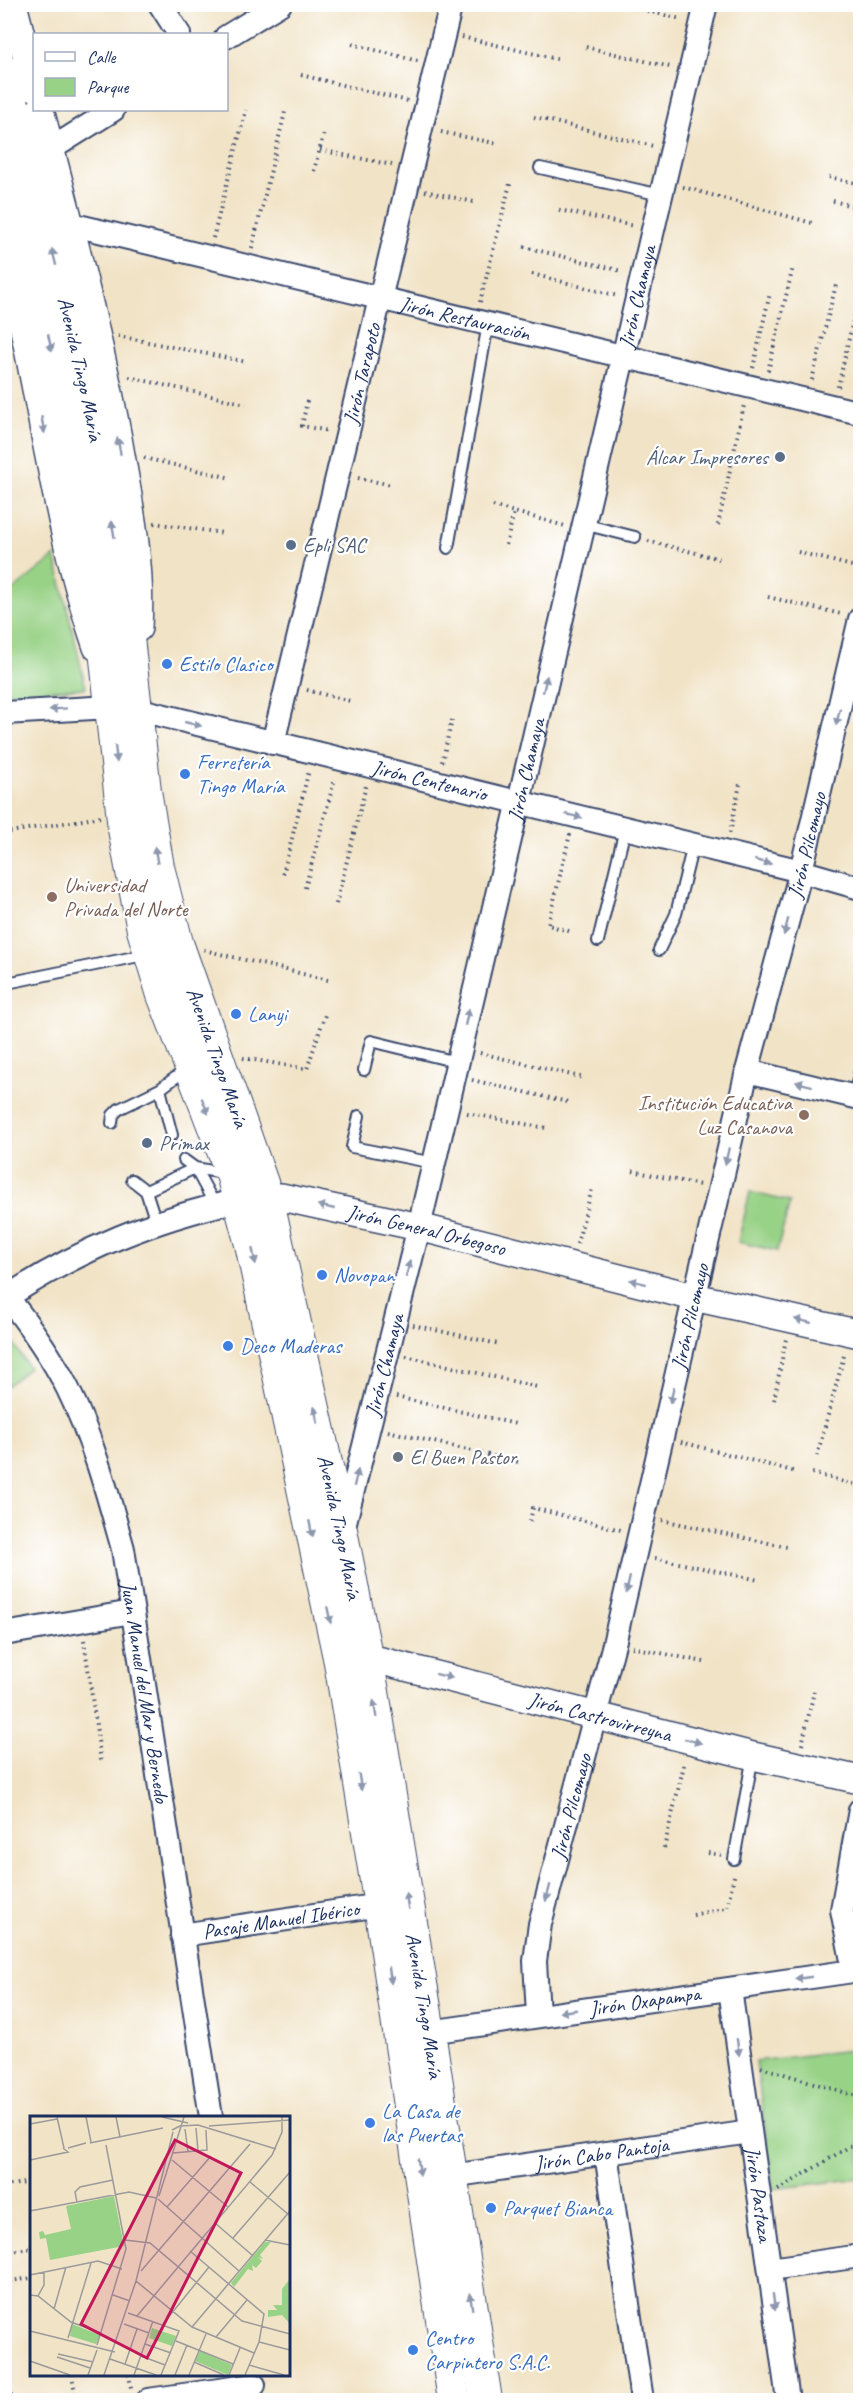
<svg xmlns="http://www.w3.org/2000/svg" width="865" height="2405" font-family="Caveat,sans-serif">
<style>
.green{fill:#98d286;stroke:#5a8072;stroke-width:1.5}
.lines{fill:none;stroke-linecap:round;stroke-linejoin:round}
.service-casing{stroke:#3b4a6e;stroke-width:14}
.minor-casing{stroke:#3b4a6e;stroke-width:26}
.tertiary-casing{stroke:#3b4a6e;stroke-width:30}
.secondary-casing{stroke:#3b4a6e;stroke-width:34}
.path{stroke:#3b4a6e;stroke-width:4;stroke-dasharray:1.5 4.5;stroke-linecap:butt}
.service{stroke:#fff;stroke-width:10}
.minor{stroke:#fff;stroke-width:22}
.tertiary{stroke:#fff;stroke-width:27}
.secondary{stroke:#fff;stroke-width:32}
.oneway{fill:#8d97ae}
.service-dot{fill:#5c6f8a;stroke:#fff;stroke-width:2}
.shop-dot{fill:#3f7fe0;stroke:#fff;stroke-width:2}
.education-dot{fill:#8d6e63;stroke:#fff;stroke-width:2}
.worship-dot{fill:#6b7280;stroke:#fff;stroke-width:2}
.labels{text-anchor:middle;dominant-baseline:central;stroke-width:4.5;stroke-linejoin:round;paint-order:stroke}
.street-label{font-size:21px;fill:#1b2f5e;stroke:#fff}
.service-label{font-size:21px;fill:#4e5e75;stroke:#fff;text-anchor:start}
.shop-label{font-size:21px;fill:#366cbe;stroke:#fff;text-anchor:start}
.education-label{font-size:21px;fill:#785e54;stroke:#fff;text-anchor:start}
.worship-label{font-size:21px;fill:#5b616d;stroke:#fff;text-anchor:start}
.inset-road{fill:none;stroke:#9b9b9c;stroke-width:1.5}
.view{fill:#c2185b;fill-opacity:0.15;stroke:#c2185b;stroke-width:3}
.inset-edge{fill:none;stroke:#1b2f5e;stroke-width:3}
</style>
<rect width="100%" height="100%" fill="#fff"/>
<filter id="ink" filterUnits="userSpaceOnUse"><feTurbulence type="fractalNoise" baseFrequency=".0167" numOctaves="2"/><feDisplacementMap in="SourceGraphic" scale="12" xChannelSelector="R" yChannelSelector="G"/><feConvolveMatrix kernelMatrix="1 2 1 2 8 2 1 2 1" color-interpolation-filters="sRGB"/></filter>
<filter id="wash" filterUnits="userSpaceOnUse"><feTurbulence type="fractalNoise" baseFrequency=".008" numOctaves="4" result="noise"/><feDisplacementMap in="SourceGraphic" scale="24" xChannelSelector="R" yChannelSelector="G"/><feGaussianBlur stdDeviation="1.35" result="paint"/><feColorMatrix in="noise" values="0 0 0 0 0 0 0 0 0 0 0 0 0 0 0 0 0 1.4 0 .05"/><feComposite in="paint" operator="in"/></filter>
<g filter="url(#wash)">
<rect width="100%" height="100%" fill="#f1e3c6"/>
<path class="green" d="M55,556l31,132 -81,5v-96z
M750,1192l40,10 -13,49 -39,-9z
M5,1330l24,38 -24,19h-1z
M860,2049v129l-87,11 -17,-128z"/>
</g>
<g filter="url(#ink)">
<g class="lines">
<defs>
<path id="service" d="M540,168l121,27
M583,524l52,13
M448,548l40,-224
M598,941l27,-112
M659,950l17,-36 17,-69
M7,983l142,-29
M364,1070l7,-29 86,21
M160,1089l12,46
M854,1097l6,-27
M359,1116l-7,31 82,16
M112,1123l1,-8 6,-6 41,-20 27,-20
M184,1160l11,8 34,6
M132,1180l14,11 10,31
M146,1191l49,-23 20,37
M734,1859l19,-103"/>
<g id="minor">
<path d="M160,4l19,30"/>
<path d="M226,37l54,-33"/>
<path d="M51,149l62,-39"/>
<path id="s1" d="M70,224l790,189"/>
<path id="s2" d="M136,709l665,162 59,17"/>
<path d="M4,713l107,-6"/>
<path id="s3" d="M273,743l178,-739"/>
<path d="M747,1071l113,27"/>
<path id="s4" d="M4,1293c24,30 47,62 64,96 25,51 40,106 55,160l88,568"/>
<path d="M7,1297c75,-49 145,-77 232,-97"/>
<path id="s5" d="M343,1530l76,-303 287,-1223"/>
<path d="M4,1634l128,-22"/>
<path id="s6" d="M182,1935l198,-30"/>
<path d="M854,1971l-12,-61 18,-100"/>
<path id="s7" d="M730,1989l58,411"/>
<path id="s8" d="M538,2015l-3,-54 5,-37 74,-280 133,-573 54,-200 59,-252"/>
<path id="s9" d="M429,2032l431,-62"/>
<path d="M606,2153l36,247"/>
<path id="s10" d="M451,2176l299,-44"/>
<path d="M770,2269l90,-13"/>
<path d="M148,2400l106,-15"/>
</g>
<g id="tertiary">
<path d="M13,4l21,83"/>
<path d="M40,110c29,108 57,217 78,328 11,63 24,125 20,190"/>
<path d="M4,245c36,133 48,272 93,402"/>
<path id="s11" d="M246,1199l35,-2 138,30 275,70 166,37"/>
<path id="s12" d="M346,1661l20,-4 387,99 107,24"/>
</g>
<g id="secondary">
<path id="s13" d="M4,71l63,236 26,115 31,180 21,189 13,76 19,76 90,254 75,338 30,151 57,346 57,368"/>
<path d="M4,164l51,198 26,124 20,126 23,217 19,101 20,65 69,179 19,70 89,418 40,243 74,495"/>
</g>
</defs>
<use href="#service" class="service-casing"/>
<use href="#minor" class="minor-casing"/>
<use href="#tertiary" class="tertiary-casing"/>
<use href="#secondary" class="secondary-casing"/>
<path class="path" d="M618,4l63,15
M462,37l99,23
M352,44l66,17
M586,47l84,20
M301,75l107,26
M534,117l119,29
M441,132l58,12
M320,150l72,15
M314,171l10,-39
M829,177l31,7
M683,187l129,36
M425,191l49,11
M833,201l27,7
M559,210l75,16
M213,238l33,-128
M524,247l98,24
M252,248l34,-140
M858,252h2
M532,274l86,22
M480,302l31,-122
M118,336l129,26
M753,368l17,-75
M768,371l25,-104
M129,377l117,27
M812,380l24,-95
M838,387l17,-75
M307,401l-5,25 27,5
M144,458l87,20
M358,478l34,7
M493,506l72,20
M154,523l68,10
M718,525l26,-120
M648,541l72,18
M506,545l8,-33
M798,552l62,16
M768,597l73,17
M307,690l43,11
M442,762l10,-42
M4,833l96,-16
M730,833l10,-49
M570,834l-22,91 24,7
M283,874l26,-104
M305,888l30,-110
M336,904l30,-118
M204,950l128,31
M480,1053l104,25
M243,1058l64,11 18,-54
M472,1080l96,22
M467,1113l79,15
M633,1171l67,14
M577,1244l15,-55
M413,1325l85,19
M406,1356l131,31
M396,1397l120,27
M774,1400l12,-61
M388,1431l134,32
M681,1442l115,30
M817,1456l28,-104
M812,1473l48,13
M662,1520l125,27
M530,1521l3,-13 88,22
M655,1558l104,22
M84,1640l17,121
M632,1647l72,15
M802,1745l13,-58
M664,1848l21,-87
M708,1853l13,2
M693,1915l34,-7 8,-36
M761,2067l99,30
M4,2186l28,-4
M778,2190l82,-50
M4,2252l28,-4
M4,2282l28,-4
M4,2352l8,48
M72,2374l4,26
M129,2374l2,14"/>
<use href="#service" class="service"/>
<use href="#minor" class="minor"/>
<use href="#tertiary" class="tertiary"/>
<use href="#secondary" class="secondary"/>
</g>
<defs><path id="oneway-solid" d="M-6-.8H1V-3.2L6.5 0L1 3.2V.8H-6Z" transform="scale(1.5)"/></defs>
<g class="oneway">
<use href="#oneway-solid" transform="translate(54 257) rotate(-104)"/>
<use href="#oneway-solid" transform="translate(50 343) rotate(77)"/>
<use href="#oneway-solid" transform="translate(43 425) rotate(79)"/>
<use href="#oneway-solid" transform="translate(119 446) rotate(-101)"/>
<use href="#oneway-solid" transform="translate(113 529) rotate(-100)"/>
<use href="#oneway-solid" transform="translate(545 684) rotate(-77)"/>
<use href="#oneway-solid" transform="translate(58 709) rotate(176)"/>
<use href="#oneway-solid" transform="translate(838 717) rotate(103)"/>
<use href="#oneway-solid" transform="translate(193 724) rotate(13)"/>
<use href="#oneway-solid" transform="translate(116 754) rotate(84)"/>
<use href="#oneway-solid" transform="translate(574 816) rotate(14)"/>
<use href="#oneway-solid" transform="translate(156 855) rotate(-100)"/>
<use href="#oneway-solid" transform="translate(763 862) rotate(14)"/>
<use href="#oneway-solid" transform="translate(786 927) rotate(105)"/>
<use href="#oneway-solid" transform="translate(467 1017) rotate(-77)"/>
<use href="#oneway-solid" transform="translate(804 1084) rotate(-166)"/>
<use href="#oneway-solid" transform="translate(205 1106) rotate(68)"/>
<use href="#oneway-solid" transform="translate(727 1156) rotate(103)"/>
<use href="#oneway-solid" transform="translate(326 1207) rotate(-167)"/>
<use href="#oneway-solid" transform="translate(254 1256) rotate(78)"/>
<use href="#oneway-solid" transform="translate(408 1269) rotate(-76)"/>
<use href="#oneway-solid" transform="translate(638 1282) rotate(-166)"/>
<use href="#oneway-solid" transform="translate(803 1321) rotate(-167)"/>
<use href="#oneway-solid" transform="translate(672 1395) rotate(103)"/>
<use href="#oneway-solid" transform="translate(316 1415) rotate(-102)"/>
<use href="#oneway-solid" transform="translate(356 1478) rotate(-76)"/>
<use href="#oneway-solid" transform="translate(311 1529) rotate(78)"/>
<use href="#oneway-solid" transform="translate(628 1585) rotate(103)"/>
<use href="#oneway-solid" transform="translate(329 1615) rotate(78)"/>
<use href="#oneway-solid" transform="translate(444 1676) rotate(14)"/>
<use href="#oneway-solid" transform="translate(375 1709) rotate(-99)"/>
<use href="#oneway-solid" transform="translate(693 1741) rotate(15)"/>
<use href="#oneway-solid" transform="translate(360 1782) rotate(81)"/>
<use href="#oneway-solid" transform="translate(548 1893) rotate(105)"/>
<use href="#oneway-solid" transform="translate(407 1901) rotate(-99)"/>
<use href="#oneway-solid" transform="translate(390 1975) rotate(82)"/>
<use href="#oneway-solid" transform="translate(803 1978) rotate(172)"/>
<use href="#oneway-solid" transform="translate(568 2011) rotate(172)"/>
<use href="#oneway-solid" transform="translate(738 2047) rotate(82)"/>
<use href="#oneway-solid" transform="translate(419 2167) rotate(82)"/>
<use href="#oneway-solid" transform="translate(471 2301) rotate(-99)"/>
<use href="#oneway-solid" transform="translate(774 2302) rotate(82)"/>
</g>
</g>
<g class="service-dot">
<circle cx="780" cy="457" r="6"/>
<circle cx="291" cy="545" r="6"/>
<circle cx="147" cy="1143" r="6"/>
</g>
<g class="shop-dot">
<circle cx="167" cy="664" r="6"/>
<circle cx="185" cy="774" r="6"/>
<circle cx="236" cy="1014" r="6"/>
<circle cx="322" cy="1275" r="6"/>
<circle cx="228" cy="1346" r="6"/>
<circle cx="370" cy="2123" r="6"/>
<circle cx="491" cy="2208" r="6"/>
<circle cx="413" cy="2350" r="6"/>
</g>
<g class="education-dot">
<circle cx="52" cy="897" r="6"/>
<circle cx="804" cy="1115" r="6"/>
</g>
<circle class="worship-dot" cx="398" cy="1457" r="6"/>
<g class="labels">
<g class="street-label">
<text stroke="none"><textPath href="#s5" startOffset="1268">Jirón Chamaya</textPath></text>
<text stroke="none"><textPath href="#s1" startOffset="406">Jirón Restauración</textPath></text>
<text stroke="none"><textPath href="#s13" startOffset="308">Avenida Tingo María</textPath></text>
<text stroke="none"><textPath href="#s3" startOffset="380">Jirón Tarapoto</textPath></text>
<text stroke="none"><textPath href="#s5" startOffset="782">Jirón Chamaya</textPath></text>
<text stroke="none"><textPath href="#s2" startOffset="302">Jirón Centenario</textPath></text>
<text stroke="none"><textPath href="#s8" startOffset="1203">Jirón Pilcomayo</textPath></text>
<text stroke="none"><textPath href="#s13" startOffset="1012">Avenida Tingo María</textPath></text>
<text stroke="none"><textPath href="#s11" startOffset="184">Jirón General Orbegoso</textPath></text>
<text stroke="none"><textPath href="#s8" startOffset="717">Jirón Pilcomayo</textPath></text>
<text stroke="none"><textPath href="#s5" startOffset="170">Jirón Chamaya</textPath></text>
<text stroke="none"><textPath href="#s13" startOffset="1498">Avenida Tingo María</textPath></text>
<text stroke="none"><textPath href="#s4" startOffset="430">Juan Manuel del Mar y Bernedo</textPath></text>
<text stroke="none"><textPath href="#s12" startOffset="262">Jirón Castrovirreyna</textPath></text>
<text stroke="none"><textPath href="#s8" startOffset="213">Jirón Pilcomayo</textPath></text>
<text stroke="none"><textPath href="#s6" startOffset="100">Pasaje Manuel Ibérico</textPath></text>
<text stroke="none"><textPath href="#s9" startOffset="218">Jirón Oxapampa</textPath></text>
<text stroke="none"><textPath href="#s13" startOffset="1984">Avenida Tingo María</textPath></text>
<text stroke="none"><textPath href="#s10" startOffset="152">Jirón Cabo Pantoja</textPath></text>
<text stroke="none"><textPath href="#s7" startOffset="207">Jirón Pastaza</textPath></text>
</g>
<g class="service-label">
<text x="768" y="457" text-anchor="end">Álcar Impresores</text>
<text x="303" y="545">Epli SAC</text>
<text x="159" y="1143">Primax</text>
</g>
<g class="shop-label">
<text x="179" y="664">Estilo Clasico</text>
<text x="197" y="762">Ferretería<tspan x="197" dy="24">Tingo María</tspan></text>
<text x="248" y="1014">Lanyi</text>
<text x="334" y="1275">Novopan</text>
<text x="240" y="1346">Deco Maderas</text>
<text x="382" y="2111">La Casa de<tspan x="382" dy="24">las Puertas</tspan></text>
<text x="503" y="2208">Parquet Bianca</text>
<text x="425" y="2338">Centro<tspan x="425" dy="24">Carpintero S.A.C.</tspan></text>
</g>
<g class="education-label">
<text x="64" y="885">Universidad<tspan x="64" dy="24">Privada del Norte</tspan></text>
<text x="792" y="1103" text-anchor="end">Institución Educativa<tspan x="792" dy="24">Luz Casanova</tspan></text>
</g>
<g class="worship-label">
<text x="410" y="1457">El Buen Pastor</text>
</g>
</g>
<g transform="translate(30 2116)">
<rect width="260" height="260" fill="#f1e3c6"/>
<path d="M84,80l10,50 -74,14 -4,-22 -6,1 -1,-7 4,-1 2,4 26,-6 -5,-23zM235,126h6l-11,13 3,4 -5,-2 4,4 -6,7 -4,-3 1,6 -5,-2 -14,18 -3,-4zM259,164v43l-7,-8 -14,2v-7h9l-4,-5h9v-16zM42,208l28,11 -4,9 -26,-8zM122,212l24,8 -4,10 -23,-8zM170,235l32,14 -4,10 -33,-14z" fill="#98d286"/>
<path class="inset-road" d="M27,1l7,31M56,1l5,25M86,1l4,20M132,1l26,6M0,8l27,-5M179,10l81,-6M166,12l2,23M155,13l3,23M142,14l8,-4 18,-1 78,24M60,27l73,-15M38,32l18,-5M143,37l34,-3 -1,-20M0,44l38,-8 -5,-4M142,44l56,47M220,66l39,33M129,80l25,-79M128,83l81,72M47,86l-2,-10 5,-5 33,-7M137,91l44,-51M0,95l99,-19 27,6M185,107l37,32M203,122l57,-66M95,124l25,3 92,78 48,13M235,124l25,5M160,135l74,63 -5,28 -14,33M111,155l109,-127M0,159l68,-14 24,8M106,165l56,46 62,26M0,179l8,1 33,26 30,11M83,179l17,6M8,180l6,-11v-13M24,193l12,-42M98,197l51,18 -18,44M107,200l135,-161 10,-23v-15M94,208l25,9M133,208l46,-57M162,211l98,-116M0,215l85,21M186,221l31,-37M38,222l23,-75M146,225l57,23M229,226l31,8M115,228l26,9M67,229l29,-96 -20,-104M28,238l35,8M111,240l24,9M27,241l33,11M80,243l46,16M0,245l40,14M164,246l30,13M95,248l12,-35M219,249l35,10M58,259l9,-25M74,259l32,-94 37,-149M104,259l19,-54M145,259l12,-30M159,259l17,-41M199,259l11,-27"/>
<path class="view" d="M145,24l66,33 -94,185 -66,-34z"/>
<rect width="260" height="260" class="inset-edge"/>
</g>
<rect width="865" height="2405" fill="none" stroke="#fff" stroke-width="24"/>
<rect x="33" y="33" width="195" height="78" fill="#ffffff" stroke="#a4acbf" stroke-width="1.5"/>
<rect x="45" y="52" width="30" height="9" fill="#ffffff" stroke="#a4acbf" stroke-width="1.5"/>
<text x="87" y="63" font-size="18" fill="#1b2f5e">Calle</text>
<rect x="45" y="78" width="30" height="18" fill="#98d286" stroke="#a4acbf" stroke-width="1.5"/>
<text x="87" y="93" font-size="18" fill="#1b2f5e">Parque</text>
</svg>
